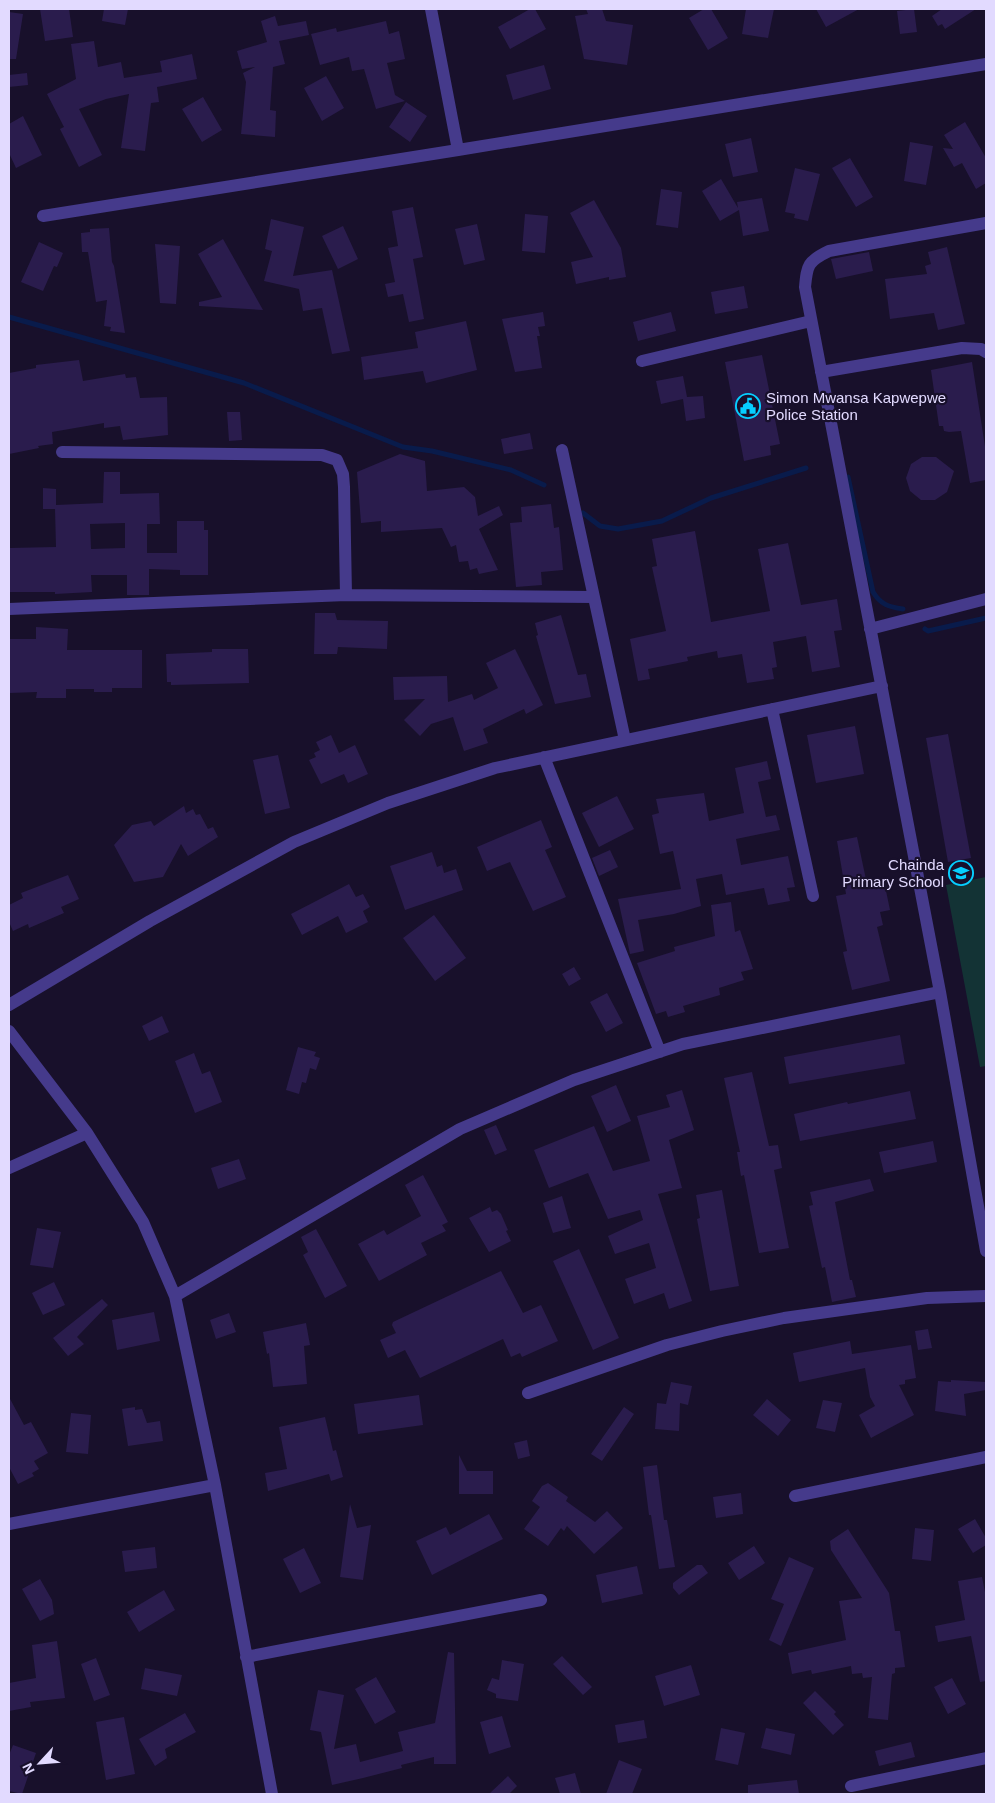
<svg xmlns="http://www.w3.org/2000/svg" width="995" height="1803" font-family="Helvetica,sans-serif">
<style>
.green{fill:#133335}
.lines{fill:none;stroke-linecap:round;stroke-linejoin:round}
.stream{stroke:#091b4b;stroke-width:5}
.building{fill:#2a1c4d;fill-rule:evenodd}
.minor{stroke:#453a8b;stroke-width:12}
.labels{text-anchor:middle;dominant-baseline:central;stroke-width:4.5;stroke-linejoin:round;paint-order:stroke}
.poi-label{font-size:15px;fill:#e2daff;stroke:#18102b;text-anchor:start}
</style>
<rect width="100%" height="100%" fill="#18102b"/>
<path class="green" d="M986,877v189l-6,1 -34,-182z"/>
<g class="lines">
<path class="stream" d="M9,317l235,66 159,64 29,4 79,19 33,15
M848,477l25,115c8,13 16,15 30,17
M583,513l17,13 18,3 44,-8 49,-23 95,-30
M925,629l3,2 58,-13"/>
</g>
<path class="building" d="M40,9h29l4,28 -28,4z
M104,9h24l-3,16 -23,-4z
M530,9h5l11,20 -36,20 -12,-22z
M586,9h16l4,12 27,4 -6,40 -43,-6 -9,-43 13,-2z
M704,9h7l17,29 -20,12 -19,-32z
M746,9h28l-6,29 -26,-4z
M816,9h43l-33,18z
M914,9l3,23 -17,2 -3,-23z
M942,9h34l-31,20 -3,-5 -4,2 -6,-10z
M9,12l14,2 -7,45h-7z
M275,16l3,10 28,-5 3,14 -30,6 6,23 -12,3 -3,43 6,1 -1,26 -34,-3 5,-52 -3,-9 12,-6 -13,2 -5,-18 30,-9 -6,-21z
M386,21l3,13 10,-3 6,28 -18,4 8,32 10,6 -29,8 -12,-40 -12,2 -3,-14 -29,8 -9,-31 25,-6 1,4z
M94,41l4,26 23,-5 3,16 38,-6 -2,-11 32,-7 5,25 -40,8 2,15 -8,1 -6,48 -24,-3 8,-54 -23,5 -27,10 23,46 -23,12 -19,-38 4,-2 -17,-33 29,-15 -5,-35z
M544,65l7,24 -38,11 -7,-25z
M27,73l1,12 -19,2v-12z
M326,76l18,32 -22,13 -18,-33z
M203,97l19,33 -20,12 -20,-33z
M406,102l21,14 -17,26 -21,-15z
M23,116l19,39 -26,13 -7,-15v-29z
M965,122l21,36v25l-10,6 -14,-26 -8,4 -11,-19 10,1 -9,-14z
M751,138l7,34 -25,5 -8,-33z
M910,142l23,4 -7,39 -22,-4z
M850,158l23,39 -17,10 -24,-39z
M795,168l25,6 -12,47 -14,-3 1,-4 -10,-2z
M721,179l17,29 -1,-6 25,-4 7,33 -26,5 -4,-26 -19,11 -18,-30z
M661,189l21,3 -4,36 -22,-3z
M594,200l27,48 5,29 -17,3v-3l-33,7 -5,-22 22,-5 -23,-44z
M413,207l10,50 -10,2 11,60 -15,3 -6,-28 -15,3 -3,-13 10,-2 -7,-34 10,-2 -6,-35z
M525,214l23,2 -3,37 -23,-2z
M271,219l33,8 -11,49 39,-6 18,81 -18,3 -10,-46 -19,3 -4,-22 -35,-8 8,-30 -7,-2z
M477,224l8,36 -21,5 -9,-36z
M343,226l15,33 -20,10 -16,-33z
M109,228l3,34 2,4 11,67 -15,-2 1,-4 -7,-1 3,-26 -11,2 -8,-50h-6l-1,-19 9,-1v-3z
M223,239l40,71 -64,-4v-4l23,-5 -24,-43z
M39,242l24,11 -6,14 -3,-1 -11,25 -22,-9z
M155,244l25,2 -4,58 -16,-1z
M947,247l18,77 -27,6 -4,-17 -44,6 -5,-40 42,-5 -2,-8 6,-2 -3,-12z
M869,252l4,19 -37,8 -5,-20z
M744,286l4,22 -33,6 -4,-22z
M543,312l2,14 -7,1 2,9h-3l5,32 -27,4 -13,-53z
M671,312l5,19 -38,10 -5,-19z
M466,321l11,49 -51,13 -3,-12 -59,9 -3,-23 57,-9 -3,-16z
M762,355l18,89 -10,2 1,9 -27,6 -19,-99z
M79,360l4,21 42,-7 1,4 10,-1 4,21 27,-1 1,38 -45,5 -3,-14 -16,2v-5l-52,9 1,12 -15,2 1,2 -30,6v-81l27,-5v-3z
M972,362l14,91v27l-16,3 -9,-52 -12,1 -5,-1 -1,-5h-4l-8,-56z
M683,376l4,21 16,-1 2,22 -19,3 -3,-22 -22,5 -5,-23z
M227,412h13l2,28 -13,1z
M530,433l3,16 -29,5 -3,-15z
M400,454l25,7 2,30 37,-4 11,10 3,19 21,-10 4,9 -24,14 19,41 -19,4 -2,-6 -7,2 -2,-9 -9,1 -3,-17 -5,2 -9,-19 -61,4v-11l-20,2 -4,-51z
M922,457h14l18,14 -7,21 -12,8h-14l-11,-9 -4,-13 5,-14z
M104,472h16v22l39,-1 1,31h-13v29h30v-32h27v9h4v45h-28v-5l-31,-1v26h-22v-20h-36l1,17 -37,2v-2h-46l1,-44 46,-1 -1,-38h-12v-21l13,1v16l47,-2zM125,523v25l-34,1 -1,-25z
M551,504l3,24 5,-1 4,43 -22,2 1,13 -26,2 -6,-64 12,-1 -1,-15z
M695,531l16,91 59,-11 -12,-62 30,-6 13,62 36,-6 5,31 -8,1 6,36 -28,5 -6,-36 -33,6 4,25 -5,1 2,11 -27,4 -5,-29 -24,4 -1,-7 -30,6 1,4 -40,8 2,10 -12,2 -8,-42 36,-8 -14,-64 5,-1 -5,-27z
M315,613h20l2,7 51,1 -1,28 -49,-2 -1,7h-23z
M561,615l17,60 8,-1 5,23 -36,7 -19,-68 2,-1 -3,-12z
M36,627l32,2 -1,21h75v38h-30v4h-18v-3h-28v9h-30l1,-6 -28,1v-54h27z
M212,649h36l1,34 -78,2v-3h-4l-1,-28 46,-2z
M515,649l28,56 -17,9 -2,-5 -41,20 5,14 -24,8 -11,-34 -22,7 -11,12 -16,-16 21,-21 -31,1 -1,-23 54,-1 1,26 24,-8 2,6 24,-12 -12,-25z
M855,726l9,48 -48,9 -9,-48z
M948,734l23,124 -23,4 -22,-124z
M331,735l8,18 16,-8 13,29 -20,9 -4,-9 -23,10 -12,-24 7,-3 -2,-4 6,-3 -4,-8z
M278,755l12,53 -25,6 -12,-54z
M767,761l4,18 -13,3 8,35 10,-2 4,15 -44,9 5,26 47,-9 7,31 -8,1 3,13 -22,4 -4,-17 -38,7 -4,-21 -26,5 5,27 -27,8 -36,6 6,31 -14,3 -12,-55 63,-10 -8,-38 -13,3 -8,-39 7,-2 -3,-14 48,-6 5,28 35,-8 -9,-45z
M617,796l17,33 -35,18 -17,-34z
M184,806l2,7 7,-4 3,6 4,-1 8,15 5,-2 5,10 -30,19 -7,-12 -18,33 -29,5 -20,-37 18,-20 19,-4 3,5z
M541,820l11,27 -7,3 21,47 -33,14 -23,-49 -23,9 -10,-24z
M857,837l11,52 17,-3 5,24 -10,2 3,13 -6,2 13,54 -38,9 -9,-38 4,-1 -11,-55 10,-2 -9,-53z
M610,850l8,17 -19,9 -7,-18z
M432,852l5,15 5,-2 2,8 12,-4 7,21 -58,20 -15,-44z
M68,875l11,24 -18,8 3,6 -35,15 -1,-4 -15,7 -4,-9v-17l14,-7 -2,-5z
M349,884l7,13 7,-3 7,13 -7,4 5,11 -22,11 -8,-17 -36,19 -11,-21z
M731,902l4,30 5,-2 13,39 -12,3 3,8 -25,8 1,7 -37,11 2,6 -17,5 -2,-6 -10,3 -19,-51 38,-12 -1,-4 41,-11 -4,-31z
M434,915l32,43 -31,23 -32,-43z
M574,967l7,12 -12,7 -7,-12z
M607,993l16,30 -17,9 -16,-30z
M162,1016l7,16 -20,9 -7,-15z
M900,1035l5,29 -116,20 -5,-27z
M298,1047l18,5 -2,4 6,2 -4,12 -6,-2 -4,15 -4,-1 -3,12 -13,-4z
M194,1053l8,21 8,-3 12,31 -27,11 -20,-52z
M752,1072l17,74 9,-1 4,23 -8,2 15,78 -30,5 -15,-78 -3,1 -4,-24h3l-16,-74z
M616,1085l15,36 -24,11 -16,-36z
M682,1090l12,40 -25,10 13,48 -24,6 34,107 -23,8 -5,-16 -30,11 -9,-25 31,-11 -7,-25 -34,11 -7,-18 35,-16 -3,-10 -32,9 -20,-46 -39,15 -15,-38 60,-24 19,45 37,-10 -13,-45 33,-9 -4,-12z
M910,1091l6,28 -116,22 -6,-27 53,-12 1,2z
M496,1125l11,25 -12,5 -11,-25z
M933,1141l4,21 -53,11 -5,-21z
M239,1159l7,20 -28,10 -7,-21z
M423,1175l25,47 -6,3 4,6 -25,12 6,12 -48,26 -21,-37 26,-14 3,5 34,-19 -16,-31z
M870,1179l4,12 -39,11 15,78h2l4,17 -24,5 -7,-35 -3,1 -13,-62 4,-1 -3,-13z
M722,1190l17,96 -29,5 -13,-72 3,-1 -4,-23z
M562,1196l9,32 -18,5 -10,-30z
M490,1207l2,5 5,-2 4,4 7,16 -2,1 5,10 -22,11 -20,-34z
M37,1228l24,4 -8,36 -23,-3z
M316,1229l31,57 -22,12 -22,-43 5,-3 -7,-15z
M579,1249l40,89 -26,12 -40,-89z
M501,1271l22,42 18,-8 17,36 -36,16 -2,-4 -9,4 -8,-18 -83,39 -15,-28 -17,8 -8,-18 16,-7 -4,-8 1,-3z
M54,1282l11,23 -22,10 -11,-22z
M102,1299l6,6 -31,32 7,7 -16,12 -15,-18z
M154,1312l6,29 -43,9 -5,-30z
M229,1313l7,19 -20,7 -6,-19z
M306,1323l4,22 -6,1 3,38 -34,3 -4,-34 -2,1 -4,-22z
M928,1329l4,19 -14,2 -3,-19z
M850,1341l2,13 59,-9 5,33 -11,2v4l-6,1 15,30 -43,23 -12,-23 16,-9 -5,-9 -5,-29 -66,14 -6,-29z
M951,1380l35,2v8l-22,4 2,22 -31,-5 3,-30 13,1z
M671,1382l21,4 -4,19 -8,-2 -1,28 -24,-2 2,-26 9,1z
M419,1395l4,30 -65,9 -4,-30z
M9,1397l15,28 7,-3 17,31 -14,8 5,8 -7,4 2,3 -16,8 -9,-17z
M767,1399l24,21 -13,16 -25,-21z
M823,1400l19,3 -7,29 -19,-4z
M135,1407v3l7,-1 5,14 13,-2 3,20 -35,5 -6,-37z
M624,1407l10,7 -32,47 -11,-7z
M71,1413l20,2 -3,39 -22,-2z
M325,1417l8,34 3,-1 7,27 -12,4 -2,-7 -61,17 -3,-18 22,-4 -8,-42z
M527,1440l3,16 -12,3 -4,-16z
M459,1455l8,16h26v23h-34z
M657,1465l7,55h3l8,47 -16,2 -8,-54h-2l-6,-48z
M548,1483l20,14 -2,4 29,21 12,-11 16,17 -29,26 -27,-28 -3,5 -3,-3 -13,18 -24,-17 16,-22 -8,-6 10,-15z
M741,1493l2,21 -27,4 -3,-21z
M350,1504l7,24 14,-3 -8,55 -23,-3z
M489,1514l14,25 -71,36 -16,-34 30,-14 4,8z
M975,1519l11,19v7l-13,8 -15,-24z
M915,1528l19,2 -3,31 -19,-2z
M848,1529l41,64 6,38h5l5,36 -10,1v5l-3,1 -4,46 -20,-2 4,-41 -9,1 -1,-5 -10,1 -1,-8 -39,8 -1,-4 -19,4 -4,-21 58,-13 -7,-39 23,-3 -31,-48 -1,-9z
M754,1546l11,17 -26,17 -11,-17z
M155,1547l2,21 -32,4 -3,-21z
M304,1548l17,35 -21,10 -17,-34z
M789,1557l25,11 -33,78 -12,-6 15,-36 -13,-5z
M697,1565h5l6,8 -29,22 -6,-7v-5z
M637,1566l6,28 -41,9 -6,-28z
M982,1577l4,20v84l-6,1 -9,-46 -33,6 -3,-16 30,-6 -7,-39z
M40,1579l12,21 2,14 -14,7 -18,-32z
M164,1590l11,20 -36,22 -12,-20z
M57,1641l8,57 -35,4 1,5 -22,4v-28l27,-5 -4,-33z
M448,1652l6,1 2,111h-22v-7l-33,8 1,3 -39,10 -31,7 -11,-53 -11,-2 8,-40 26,5 -10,54 22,-5 4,18 43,-11 -5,-19 37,-9z
M562,1656l30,31 -9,8 -30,-31z
M96,1658l14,37 -16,6 -13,-37z
M502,1660l22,4 -6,37 -22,-3v-4l-9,-4 5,-12 7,2z
M691,1665l9,30 -36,11 -9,-30z
M145,1668l37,7 -5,21 -36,-7z
M376,1677l20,35 -21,12 -20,-35z
M952,1678l14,26 -18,10 -14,-27z
M815,1691l21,21 -2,2 10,11 -11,10 -30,-32z
M185,1713l11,19 -31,17 2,9 -12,8 -16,-27z
M502,1716l9,31 -22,7 -9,-32z
M124,1717l11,57 -29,6 -10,-58z
M644,1720l3,18 -29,5 -3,-18z
M721,1728l24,5 -7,32 -23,-5z
M766,1728l29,6 -4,21 -30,-7z
M911,1742l4,15 -36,9 -4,-15z
M13,1745l23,8 -14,41 -13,-3v-36z
M619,1760l23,9 -10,25h-26z
M575,1773l6,21h-21l-5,-16z
M508,1776l9,10 -8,8h-20z
M797,1780l2,14h-51v-9z"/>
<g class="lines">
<path class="minor" d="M431,9l27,141 528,-86
M43,216l415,-66
M986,223l-157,28c-21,10 -22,14 -24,36l135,705 46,259
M642,361l169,-40
M821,372l141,-24 19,1 5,3
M562,450l63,290
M62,452l260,3 15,5 6,14 1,13 2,108
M9,609l337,-14 247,2
M870,629l116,-30
M772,709l41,187
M544,757l116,295
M9,1005l141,-84 144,-79 94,-39 107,-35 387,-82
M9,1031l78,102 56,89 32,74 40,189 57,309
M9,1168l78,-35
M175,1296l285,-167 114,-49 109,-36 257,-52
M528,1393l139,-48 55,-14 62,-13 143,-20 59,-2
M795,1496l191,-39
M9,1524l206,-39
M246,1657l295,-57
M851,1786l135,-28"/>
</g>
<defs>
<symbol id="civic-ring" viewBox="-11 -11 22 22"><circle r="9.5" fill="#18102b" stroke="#06ceff" stroke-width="1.5"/><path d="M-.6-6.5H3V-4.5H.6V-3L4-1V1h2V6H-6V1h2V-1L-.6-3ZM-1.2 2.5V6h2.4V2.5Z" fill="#06ceff"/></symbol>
<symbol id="school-ring" viewBox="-11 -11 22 22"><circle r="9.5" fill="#18102b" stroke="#06ceff" stroke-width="1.5"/><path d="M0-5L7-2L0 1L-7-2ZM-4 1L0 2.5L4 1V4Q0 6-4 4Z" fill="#06ceff"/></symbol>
</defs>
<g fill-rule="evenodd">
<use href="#civic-ring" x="734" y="392" width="28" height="28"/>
<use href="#school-ring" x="947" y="859" width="28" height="28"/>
</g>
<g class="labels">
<g class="poi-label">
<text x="766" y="397">Simon Mwansa Kapwepwe<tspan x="766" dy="17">Police Station</tspan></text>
<text x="944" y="864" text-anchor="end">Chainda<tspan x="944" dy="17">Primary School</tspan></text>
</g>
</g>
<rect width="995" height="1803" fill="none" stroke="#e2daff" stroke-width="20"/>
<g transform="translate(40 1763) rotate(244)" stroke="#18102b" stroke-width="4" paint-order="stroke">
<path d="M0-4L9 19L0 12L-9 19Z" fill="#e2daff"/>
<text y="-8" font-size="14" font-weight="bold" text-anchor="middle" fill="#e2daff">N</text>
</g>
</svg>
